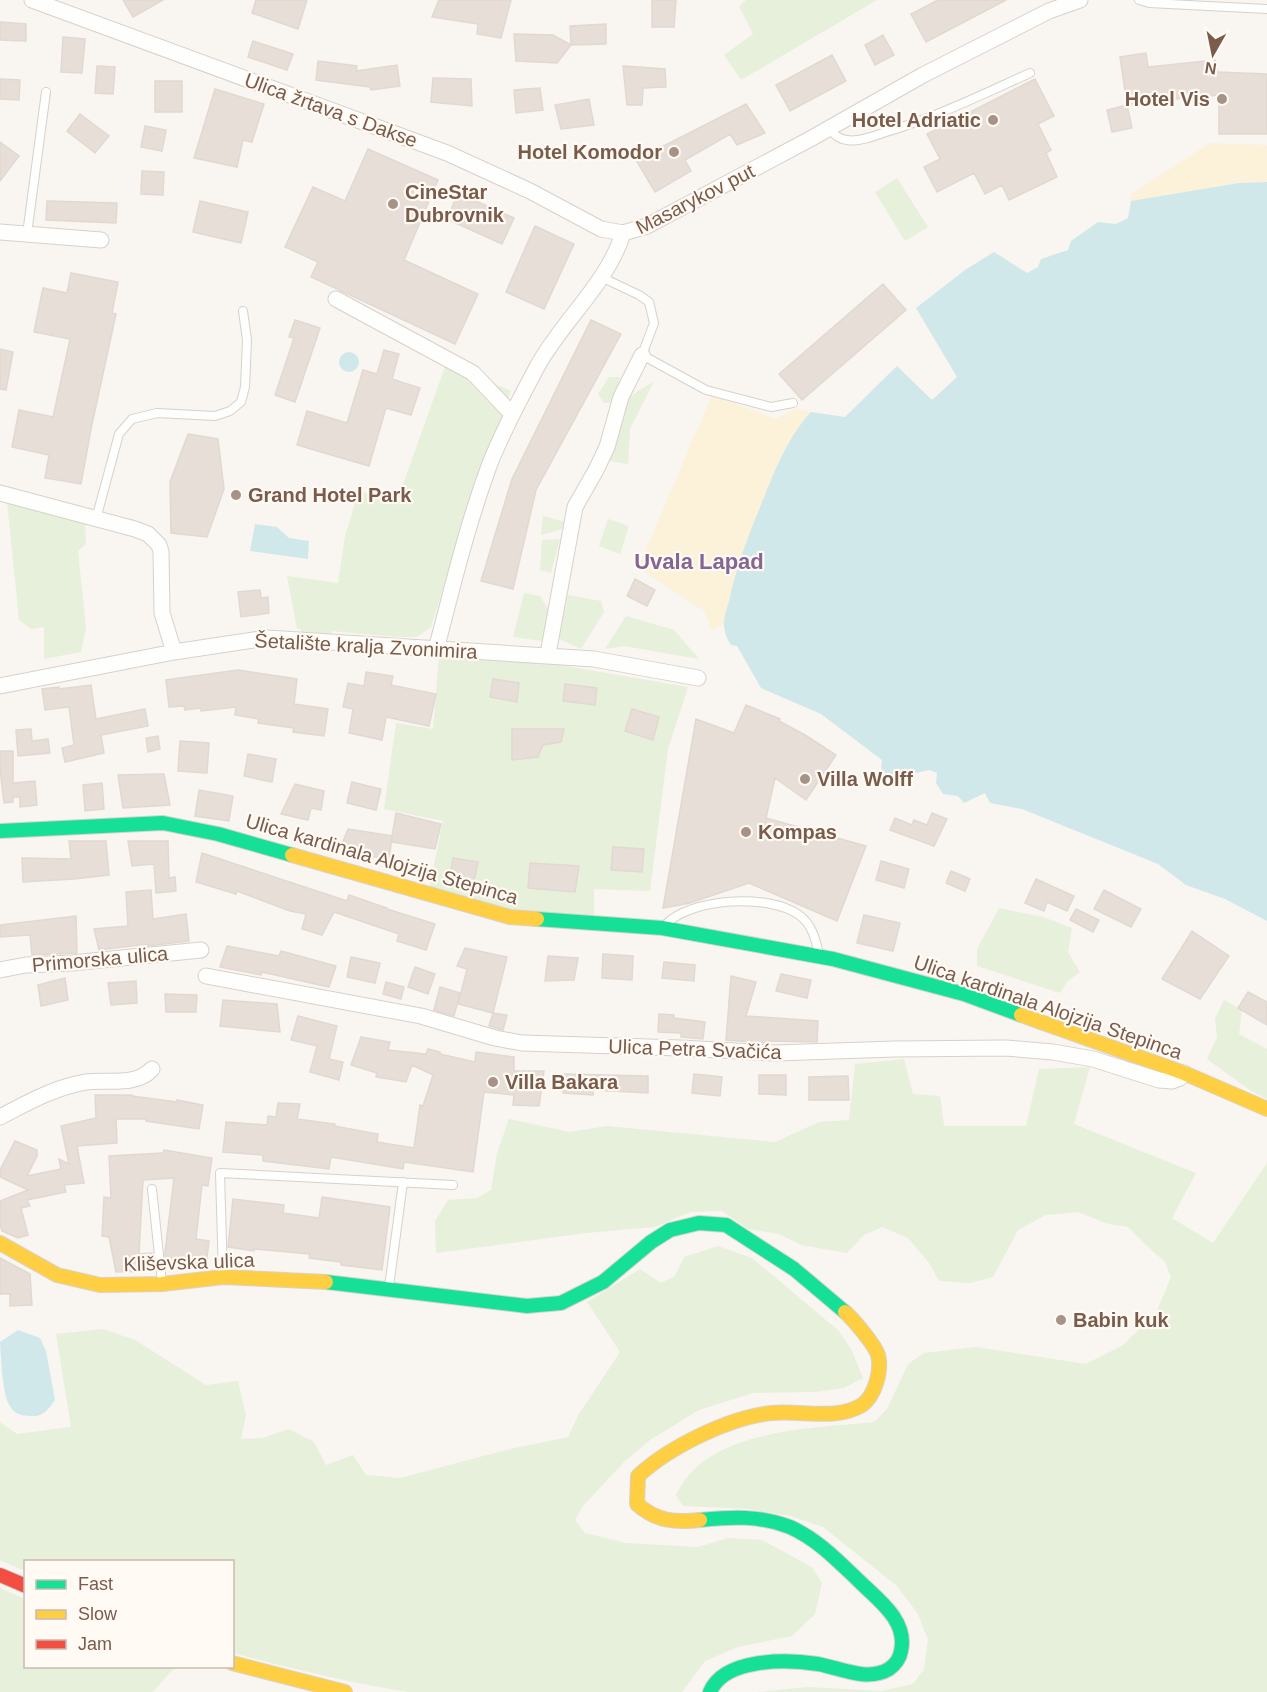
<svg xmlns="http://www.w3.org/2000/svg" width="1267" height="1692" font-family="Arial,sans-serif">
<style>
.green{fill:#e7f0db}
.sand{fill:#fbf2d9}
.water{fill:#d0e8ea}
.building{fill:#e6ded7;stroke:#e2d8d2;stroke-width:1.5}
.lines{fill:none;stroke-linecap:round;stroke-linejoin:round}
.lane-casing{stroke:#d7d1cb;stroke-width:10}
.street-casing{stroke:#d7d1cb;stroke-width:17}
.fast-casing{stroke:#d9d2cb;stroke-width:16}
.slow-casing{stroke:#d9d2cb;stroke-width:16}
.jam-casing{stroke:#d9d2cb;stroke-width:16}
.lane{stroke:#fefefd;stroke-width:8}
.street{stroke:#fefefd;stroke-width:15}
.fast{stroke:#16e098;stroke-width:14}
.slow{stroke:#ffcf43;stroke-width:14}
.jam{stroke:#f24e42;stroke-width:14}
.poi-dot{fill:#a69286;stroke:#fffaf3;stroke-width:2}
.labels{text-anchor:middle;dominant-baseline:central;stroke-width:4.5;stroke-linejoin:round;paint-order:stroke}
.poi-label{font-size:20px;font-weight:bold;fill:#7a5c4d;stroke:#fffaf3;text-anchor:start}
.street-label{font-size:20px;fill:#7a5c4d;stroke:#fffaf3}
.quarter-label{font-size:22px;font-weight:bold;fill:#846695;stroke:#fffaf3}
</style>
<rect width="100%" height="100%" fill="#f9f5f0"/>
<path class="green" d="M746,0h131l-136,80 -17,-25 29,-21 -14,-28z
M897,178l31,49 -23,14 -30,-49z
M446,364l65,27 -44,120 -36,116 -14,10h-21l-64,-6v3l-31,-2v-3h-4l-10,-53 51,7 7,-47 14,-45 38,10z
M609,377h11l-6,26h-10l-6,-9z
M654,381l-24,48 -2,35 -18,-3 14,-61z
M7,501l78,21 1,22 -8,7 8,76 -5,25 -37,7v-32l-13,2 -12,-9z
M543,516l22,6 -3,7 -21,6z
M608,519l21,7 -9,28 -21,-8z
M560,539l-9,34 -11,-3 2,-30z
M524,593l16,3 9,14 -7,31 -29,-4z
M568,595l33,6 3,11 -23,37 -22,-10z
M626,616l48,14 25,29 -75,-13 -19,3z
M439,656l110,7 139,24 -20,62 -18,142 -56,-2v31l-83,-9 -82,-22 14,-68 -59,-12 12,-86 37,6z
M999,908l44,9 29,11 -4,24 12,20 -12,9 -8,12 -83,-27v-17z
M1224,1000l18,10 -3,24 28,15v50l-16,-8 -44,-32 10,-22 -2,-18z
M904,1059l9,35 27,2 4,30h82l13,-57 51,-2 -16,57 122,49 -24,45 41,25 54,-80v529h-510l51,-5 74,4 31,-7 11,-15 4,-29 -10,-26 -21,-28 -74,-59 -33,-11 -42,-7 -65,-3 -7,-11c31,-67 134,-66 198,-73l13,-13 21,-45 16,-11 52,-6 110,17 37,-19 33,-32 15,-36 -6,-15 -16,-14 -21,-21 -20,-3 -30,-12 -32,3 -28,15 -25,47 -23,6 -31,-2 -10,-18 -21,-25 -26,-11 -18,8 -17,18 -46,-8 -22,-11 -31,-5 -26,-18 -32,1 -35,15 -69,6 -150,20 -1,-32 13,-21 29,-2 14,-8 6,-37 12,-34 61,13 37,-6 168,16 44,-20 30,-2 6,-56z
M718,1246l34,12 87,73 13,20 11,27 -19,10 -29,4 -62,1 -54,17 -49,30 -25,21 -42,45 -8,14 10,13 41,10 72,4 30,-9 34,2 50,27 10,16 -7,31 -23,22 -54,11 -33,14 -23,31h-273c-59,-9 -118,-24 -176,-39l-1,-91h-206l-1,9 -25,-11v-138l17,12 54,-7 -15,-93 47,-5 32,11 71,45 32,-4 8,34 -5,24 22,-1 26,-9 25,13 12,23 27,-10 13,20 34,3 106,-28 62,-13 11,-23 41,-62 -33,-50 53,-33 21,14 14,-7 9,-19z
M0,1588l25,11 1,67 149,1 -22,25h-153z"/>
<path class="sand" d="M1210,143l57,2v37l-28,1 -108,18 -1,-6z
M712,395l63,24 21,-10 15,3c-28,30 -42,72 -56,110 -12,34 -24,67 -31,102l-12,7 -8,-20 -66,-43z"/>
<path class="water" d="M1267,182v739l-42,-22 -39,-14 -28,-21 -136,-55 -32,-6 -5,-10 -21,10 -6,-7 -15,-2 -7,-11 1,-10 -8,-3 -34,8 -14,-3 1,-15 -61,-46 -60,-26 -24,-42 -6,-1c-4,-6 -7,-13 -7,-21 0,-8 3,-16 5,-23 7,-33 19,-65 32,-96 13,-33 26,-67 50,-93l34,5 52,-51 35,34 25,-23 -41,-69 49,-38 29,-18 33,21 11,-6 3,-8 27,-9 3,-9 27,-19 18,2 12,-6 3,-17 108,-18z
M339 362a10 10 0 1 1 20 0a10 10 0 1 1-20 0Z
M255,524l22,3 12,11 20,3 -1,18 -58,-8z
M18,1330l22,8 6,13 9,49c-6,9 -13,18 -26,16 -8,-1 -15,-2 -19,-10 -8,-11 -9,-50 -10,-64z"/>
<path class="building" d="M123,0h40l-30,17z
M256,0h51l-9,29 -46,-16z
M439,0h72l-10,38 -24,-4 1,-10 -46,-7z
M652,0h24l-2,27h-22z
M938,0h68l-80,42 -15,-28z
M0,22l26,2v17l-26,-1z
M606,24v20l-35,1 -1,-19z
M514,34l39,1 18,10 -14,18 -41,-2z
M883,35l11,20 -19,10 -10,-20z
M63,37l22,2 -3,34 -21,-1z
M253,41l40,13 -6,16 -39,-13z
M1146,53l2,14 67,-7 3,12 49,2v60h-48v-39l-66,6 -26,4 -7,-48z
M832,55l14,26 -56,30 -14,-26z
M318,61l39,5 -1,5 41,-6 3,21 -29,4 -1,-3 -54,-7z
M97,66l18,1 -2,27 -18,-1z
M623,66l42,3 1,18 -23,1 -1,17h-15z
M433,78l38,1 1,27 -41,-4z
M0,79l20,1 -1,20 -19,-1z
M1035,79l19,37 -16,8 13,26 -5,3 11,24 -48,23 -7,-15 -17,9 -11,-21 -37,19 -13,-25 16,-8 -13,-25z
M155,81h27v31h-27z
M540,88l3,22 -27,3 -2,-23z
M215,89l49,15 -12,38 -9,-2 -6,27 -43,-9z
M589,99l5,26 -33,4 -6,-24z
M746,104l19,29 -28,12 -7,-11 -45,26 6,11 -36,21 -19,-32z
M1127,105l5,23 -20,4 -5,-22z
M80,114l29,22 -14,17 -28,-22z
M145,126l21,4 -4,21 -21,-4z
M0,142l19,14 -19,25z
M368,149l70,31 -34,80 74,34 -23,50 -144,-67 7,-15 -33,-15 28,-60 32,14z
M142,171l22,1 -1,23 -22,-1z
M458,193l56,25 -12,26 -55,-25z
M47,201l70,2 -1,20 -70,-3z
M200,201l48,11 -7,31 -48,-11z
M535,226l39,18 -30,65 -38,-17z
M71,273l47,9 -6,31 4,1 -25,115 -10,55 -36,-6 4,-23 -37,-8 7,-37 34,7 17,-78 -36,-7 9,-44 24,5z
M883,284l23,26 -104,90 -23,-26z
M295,320l25,8 -25,74 -20,-7 19,-57 -5,-1z
M591,320l30,14 -85,156 -23,99 -32,-8 31,-102z
M0,349l13,3 -7,38 -6,-1z
M384,350l15,4 -7,25 28,9 -9,27 -25,-7 -17,58 -72,-21 10,-34 40,12 16,-53 14,4z
M188,434l30,5 6,50 -17,48 -36,-4 -1,-51z
M635,579l20,11 -8,16 -20,-10z
M260,590l1,8 7,-1 1,16 -28,4 -3,-25z
M238,670l59,9 -3,25 34,5 -4,27 -31,-4 1,-4 -36,-5 1,-4 -24,-4 1,-8 -35,4 -1,-3 -15,2 -1,-4 -15,1 -3,-27z
M366,672l27,4 -2,9 45,9 -7,32 -43,-9 -4,23 -33,-7 4,-24 -10,-2 5,-24 16,3z
M493,679l26,4 -2,19 -27,-5z
M565,684l32,4 -2,17 -32,-4z
M91,685l5,34 49,-10 3,17 -47,9 3,18 -39,9 -3,-14 12,-3 -5,-38 -24,3 -3,-21 17,-2v2z
M746,705l34,14 -1,2 26,14 31,20 -30,45 -31,-22 -9,40 100,28 -29,75 -88,-38 -59,20 -27,5 33,-189 38,14z
M632,709l27,8 -6,23 -28,-9z
M31,729l1,12 16,-2 2,14 -32,3 -2,-26z
M512,729h52l-3,13 -18,3 -5,12 -26,3z
M158,736l2,13 -12,3 -2,-14z
M180,741l29,2 -2,30 -29,-2z
M0,751h13v32l22,-2 2,24 -17,2v-10h-7v5l-9,1 -4,-34z
M248,754l28,5 -4,23 -28,-6z
M164,774l6,31 -47,3 -5,-33z
M352,782l29,7 -5,21 -29,-7z
M102,783l2,26 -19,2 -2,-26z
M295,784l29,7 -3,19 -10,-2 -3,12 -27,-6z
M199,790l34,6 -4,25 -34,-5z
M396,813l45,11 -6,25 -44,-7z
M932,813l15,6 -13,27 -44,-16 5,-12 17,7 2,-5 13,5z
M348,829l44,7 -3,24 -49,-11z
M69,841h37l3,34 -35,4 -51,3 -1,-24 49,1z
M128,841h40l1,37 6,-1 1,14 -20,2 -2,-29 -22,2z
M613,847l31,2 -2,23 -31,-2z
M202,853l145,48 2,-6 38,13v1l48,15 -9,26 -29,-9 2,-7 -65,-22 -12,23 -20,-6 4,-15 -16,-3 -53,-20 -1,3 -40,-12z
M453,858l25,4 -4,19 -24,-5z
M881,861l28,8 -5,19 -28,-8z
M530,863l49,3 -4,26 -47,-4z
M951,871l19,8 -5,12 -19,-8z
M1036,879l38,17 -7,15 -20,-9 -3,9 -19,-8z
M151,890l2,29 33,-5 3,27 -41,5v-2l-49,6 -5,-21 34,-3 -2,-34z
M1104,890l37,19 -10,18 -37,-18z
M1076,909l23,11 -6,12 -23,-12z
M864,915l36,8 -7,28 -36,-8z
M76,916l1,37 -45,2 -2,-20 -30,2v-12z
M1192,931l37,25 -29,43 -38,-20z
M227,946l52,10 2,-5 55,15 -7,21 -67,-15 -1,3 -41,-8z
M465,948l42,9 -14,56 -35,-9 9,-35 -10,-3z
M603,954l30,2 -1,24 -30,-2z
M548,956l30,2 -4,22 -29,1z
M351,957l29,6 -5,20 -28,-6z
M664,962l31,3 -1,16 -32,-3z
M415,967l20,7 -7,20 -20,-7z
M781,974l30,6 -4,18 -31,-7z
M731,976l25,6 -10,34 72,5 -1,21 -48,-1v2l-43,-3z
M65,978l3,22 -27,6 -3,-21z
M136,981l1,22 -26,2 -3,-22z
M386,982l18,5 -3,12 -18,-5z
M440,987l20,6 -6,23 -20,-6z
M1248,992l19,10v23l-29,-17z
M165,994l32,1 -1,17h-30z
M223,1000l54,4 3,28 -60,-6z
M493,1013l14,2 -4,15 -14,-4z
M659,1014l15,1v3l31,4 -2,17 -22,-2v-4l-23,-1z
M298,1016l39,10 -8,33 14,3 -4,18 -29,-8 7,-26 -26,-6z
M361,1037l29,5 -2,8 38,4 2,-5 12,3v2l35,8 1,-10 38,5v14h30l-5,35 -26,-1 1,-10 -30,-3 -11,80 -69,-10 -1,7 -72,-12 -2,12 -66,-8v-6l-40,-3 3,-30 41,3 1,-9 8,1 2,-14 22,1 -3,15 38,5 -1,2 44,8 -1,8 37,6 6,-43 3,1 10,-31 -21,-10 -6,17 -30,-5 1,-4 -26,-8z
M564,1074l84,2v17l-55,-3v5l-30,-2z
M694,1074l28,3 -2,19 -28,-3z
M759,1075h27v20l-27,-1z
M848,1076l1,24h-40v-23z
M95,1095h37v1l45,6v-2l26,5 -4,24 -53,-8v-2h-30l1,24 -40,3 7,37 -20,2 2,7 -39,8 3,6 -9,2 7,27 -10,3 -16,-7 -2,-6v-24l28,-11 -28,-13v-7l15,-29 22,9v6l-10,20 34,-7 -2,-10 10,5 -8,-38 35,-8z
M164,1150l48,8 -4,28 -6,-1 -6,54 13,2 -3,25 -40,-3 -1,-11 9,-74 -31,2 -4,74 14,-1 2,18 -39,1 -7,-35 -7,-1 2,-39 7,1 -2,-42 54,-3z
M322,1197l68,10 -8,63 -41,-5v-3l-32,-4 1,-4 -56,-5v2l-26,-4 5,-48 51,6 -1,8 36,5z
M0,1258l30,16 2,31 -22,1v-12h-10z"/>
<g class="lines">
<defs>
<path id="lane" d="M1139,0l10,3 118,6
M828,128c6,6 10,11 19,12 11,2 25,-3 36,-7 51,-15 98,-38 147,-60
M27,234l19,-142
M601,277l38,18 10,7 5,21 -12,32 64,35 65,17 22,-4
M96,519l23,-85 13,-15 25,-6 58,3 15,-5 11,-9 4,-15 2,-47 -4,-29
M665,925c25,-27 104,-32 134,-10 13,9 17,25 20,40
M152,1189l10,94
M223,1276l-3,-103 233,12
M389,1287l14,-105"/>
<path id="street" d="M32,0l415,153 83,38 71,38 22,4 24,-7 165,-88 111,-63 126,-64 31,-11
M0,232l101,8
M336,299l137,74 39,41
M0,493l135,36 13,5 11,11 2,7 1,61 12,39
M436,650c16,-62 31,-124 53,-184 13,-34 31,-67 48,-99 25,-46 71,-84 86,-134
M548,654l27,-147 21,-37 11,-23 14,-50 21,-42
M0,686l174,-34 93,-14 327,21 104,19
M0,970l26,-5 46,-2 129,-13
M206,976l215,40 74,22 27,5 158,5 95,5 120,-4 111,-1 47,4 40,7 66,21 13,1 8,-3 4,-5
M0,1117c27,-14 55,-30 86,-35 21,-3 50,5 66,-13"/>
<path id="fast" d="M0,831l163,-8 55,11 74,21
M537,919l125,9 171,31 131,35 57,21
M326,1282l201,24 34,-3 42,-21 48,-40 19,-12 29,-7 27,2 68,44 51,43
M700,1520c31,-3 60,-5 90,7 27,12 47,33 68,53 19,19 50,40 43,71 -1,7 -6,14 -12,18 -22,13 -49,-1 -71,-5 -32,-5 -94,-6 -108,28"/>
<path id="slow" d="M292,855l218,62 27,2
M1021,1015l163,58 83,36
M0,1243l57,32 43,10 62,-1 61,-7 103,5
M700,1520c-25,3 -44,1 -63,-16l1,-28c31,-29 92,-59 134,-63 29,-3 64,8 90,-8 13,-9 20,-35 16,-50 -3,-10 -25,-36 -33,-43
M232,1663l113,29"/>
<path id="jam" d="M0,1575l26,11"/>
</defs>
<use href="#lane" class="lane-casing"/>
<use href="#street" class="street-casing"/>
<use href="#fast" class="fast-casing"/>
<use href="#slow" class="slow-casing"/>
<use href="#jam" class="jam-casing"/>
<use href="#lane" class="lane"/>
<use href="#street" class="street"/>
<use href="#fast" class="fast"/>
<use href="#slow" class="slow"/>
<use href="#jam" class="jam"/>
</g>
<g class="poi-dot">
<circle cx="1222" cy="99" r="6"/>
<circle cx="993" cy="120" r="6"/>
<circle cx="674" cy="152" r="6"/>
<circle cx="393" cy="204" r="6"/>
<circle cx="236" cy="495" r="6"/>
<circle cx="805" cy="779" r="6"/>
<circle cx="746" cy="832" r="6"/>
<circle cx="493" cy="1082" r="6"/>
<circle cx="1061" cy="1320" r="6"/>
</g>
<g class="labels">
<g class="poi-label">
<text x="1210" y="99" text-anchor="end">Hotel Vis</text>
<text x="981" y="120" text-anchor="end">Hotel Adriatic</text>
<text x="662" y="152" text-anchor="end">Hotel Komodor</text>
<text x="405" y="192">CineStar<tspan x="405" dy="23">Dubrovnik</tspan></text>
<text x="248" y="495">Grand Hotel Park</text>
<text x="817" y="779">Villa Wolff</text>
<text x="758" y="832">Kompas</text>
<text x="505" y="1082">Villa Bakara</text>
<text x="1073" y="1320">Babin kuk</text>
</g>
<g class="street-label">
<text transform="translate(331 110) rotate(20)">Ulica žrtava s Dakse</text>
<text transform="translate(695 199) rotate(-27)">Masarykov put</text>
<text transform="translate(366 646) rotate(3)">Šetalište kralja Zvonimira</text>
<text transform="translate(382 859) rotate(16)">Ulica kardinala Alojzija Stepinca</text>
<text transform="translate(100 959) rotate(-5)">Primorska ulica</text>
<text transform="translate(1048 1007) rotate(19)">Ulica kardinala Alojzija Stepinca</text>
<text transform="translate(695 1049) rotate(2)">Ulica Petra Svačića</text>
<text transform="translate(189 1262) rotate(-2)">Kliševska ulica</text>
</g>
<g class="quarter-label">
<text x="699" y="561">Uvala Lapad</text>
</g>
</g>
<rect x="24" y="1560" width="210" height="108" fill="#fffaf3" stroke="#cabbb1" stroke-width="1.5"/>
<rect x="36" y="1580" width="30" height="9" fill="#16e098" stroke="#cabbb1" stroke-width="1.5"/>
<text x="78" y="1590" font-size="18" fill="#7a5c4d">Fast</text>
<rect x="36" y="1610" width="30" height="9" fill="#ffcf43" stroke="#cabbb1" stroke-width="1.5"/>
<text x="78" y="1620" font-size="18" fill="#7a5c4d">Slow</text>
<rect x="36" y="1640" width="30" height="9" fill="#f24e42" stroke="#cabbb1" stroke-width="1.5"/>
<text x="78" y="1650" font-size="18" fill="#7a5c4d">Jam</text>
<g transform="translate(1213 54) rotate(189)" stroke="#fffaf3" stroke-width="4.5" paint-order="stroke">
<path d="M0-4.5L10 22L0 15L-10 22Z" fill="#7a5c4d"/>
<text y="-9" font-size="16" font-weight="bold" text-anchor="middle" fill="#7a5c4d">N</text>
</g>
</svg>
